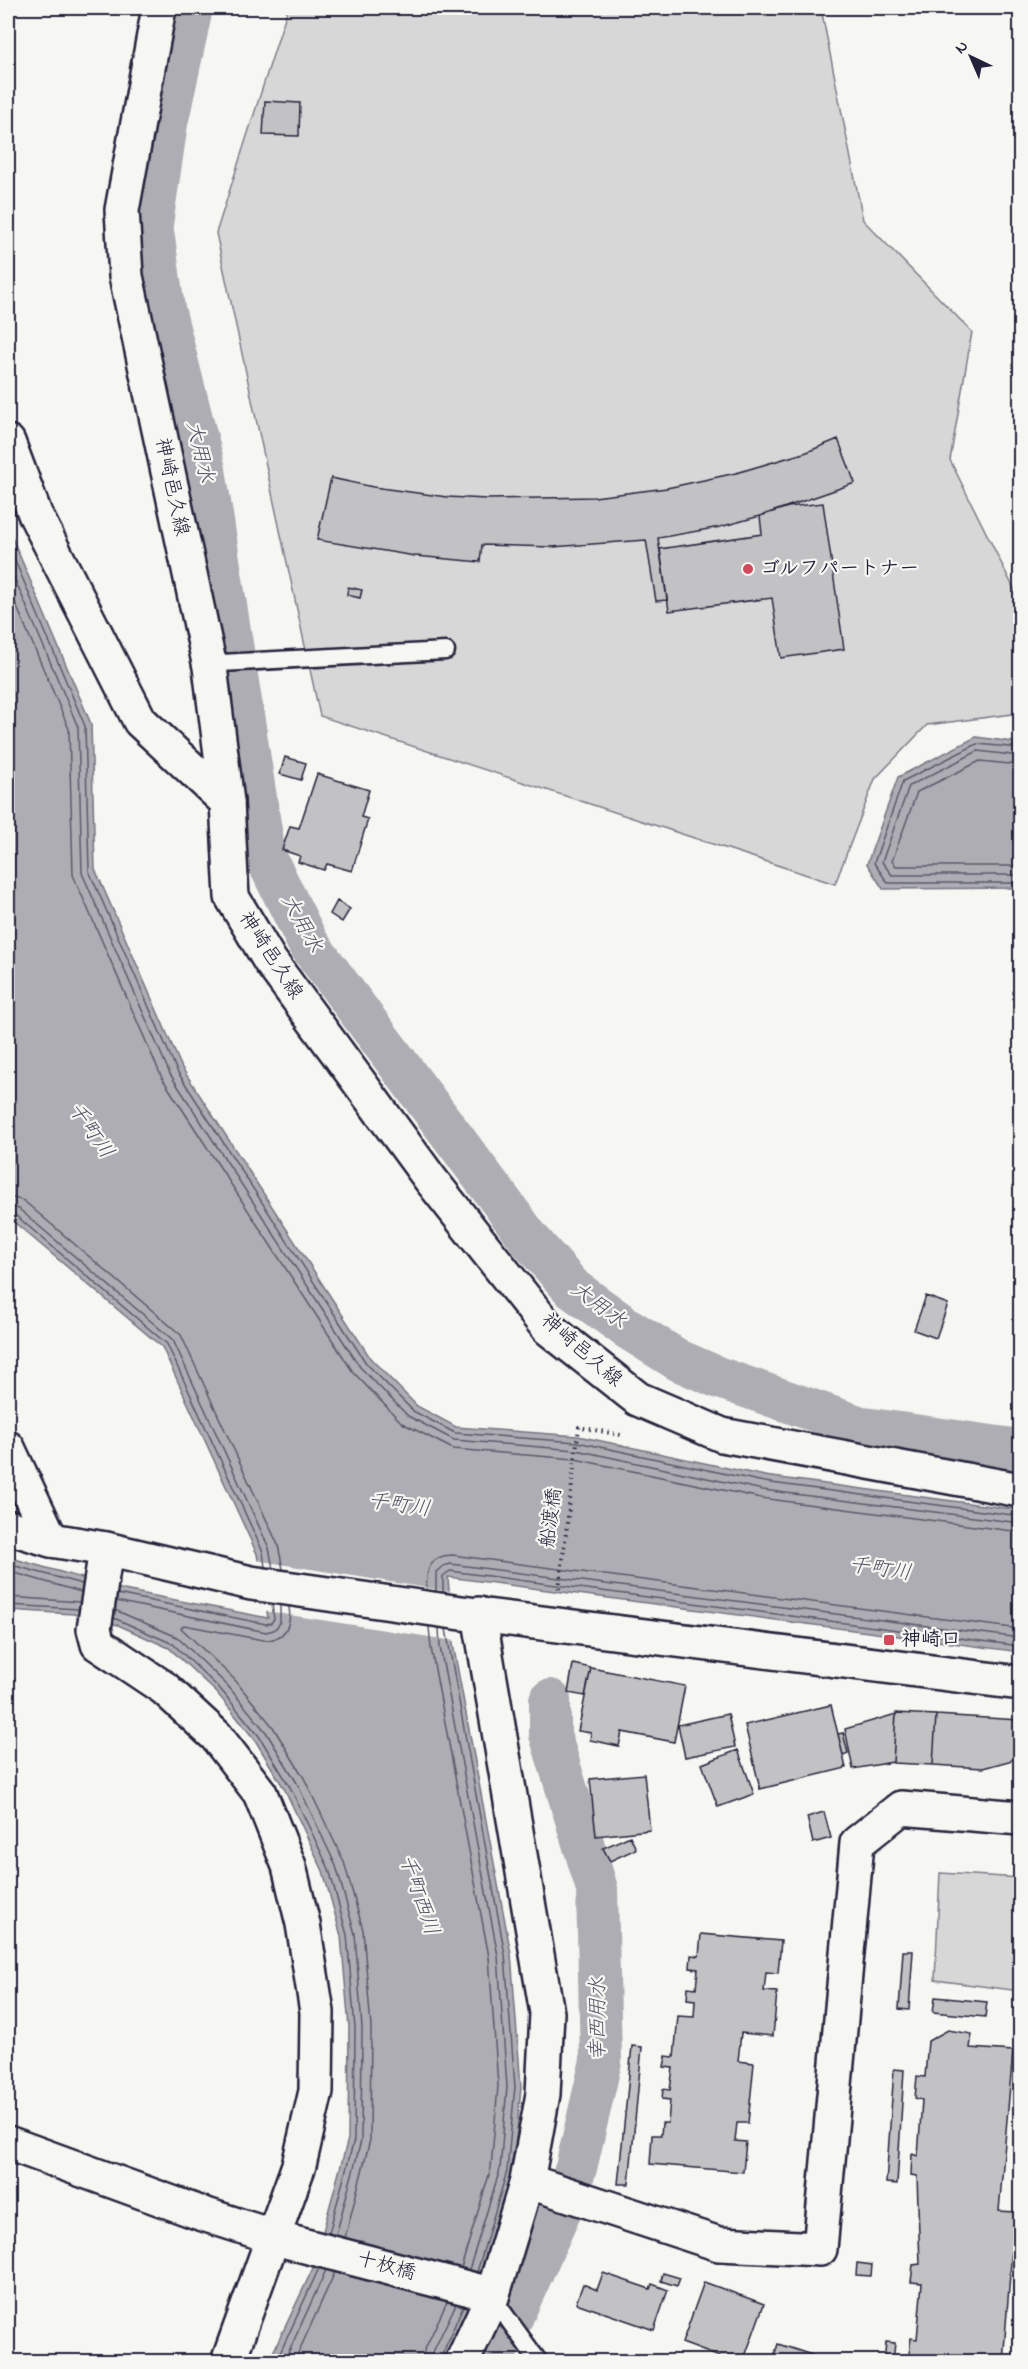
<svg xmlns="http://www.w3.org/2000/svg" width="1028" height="2369" font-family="'Indie Flower','Klee One',sans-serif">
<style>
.green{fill:#d7d7d7;stroke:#7c7c89;stroke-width:1.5}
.water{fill:#adadb3;stroke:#757583;stroke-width:1.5}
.pier{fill:#f6f6f2}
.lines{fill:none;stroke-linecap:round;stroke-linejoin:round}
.shore{stroke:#5a5a6b;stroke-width:1.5}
.canal{stroke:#adadb3;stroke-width:42}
.building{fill:#c2c2c4;stroke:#22223b;stroke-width:1.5}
.service-casing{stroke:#22223b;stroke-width:21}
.minor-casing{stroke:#22223b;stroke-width:38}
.tertiary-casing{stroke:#22223b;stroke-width:38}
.secondary-casing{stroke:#22223b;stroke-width:38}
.path{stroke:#22223b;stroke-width:4;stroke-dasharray:1.5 4.5;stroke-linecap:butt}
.service{stroke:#f6f6f2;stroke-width:16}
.minor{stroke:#f6f6f2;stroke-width:33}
.tertiary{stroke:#f6f6f2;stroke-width:33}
.secondary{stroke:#f6f6f2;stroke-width:33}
.poi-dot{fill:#d1495b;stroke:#f6f6f2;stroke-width:2}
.labels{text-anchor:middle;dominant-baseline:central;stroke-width:4.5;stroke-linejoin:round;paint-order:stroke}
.street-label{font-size:20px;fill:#22223b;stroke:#f6f6f2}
.poi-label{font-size:20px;font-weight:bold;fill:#22223b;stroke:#f6f6f2;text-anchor:start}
.water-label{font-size:21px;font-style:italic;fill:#535365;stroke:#f6f6f2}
</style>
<rect width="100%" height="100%" fill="#f6f6f2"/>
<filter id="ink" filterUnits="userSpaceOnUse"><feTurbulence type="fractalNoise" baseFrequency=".0167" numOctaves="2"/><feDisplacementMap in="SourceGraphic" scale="12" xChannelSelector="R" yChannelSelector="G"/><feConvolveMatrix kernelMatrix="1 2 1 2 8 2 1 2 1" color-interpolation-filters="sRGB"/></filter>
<g filter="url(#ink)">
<path class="green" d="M288,8h533l42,212 109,112 -22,128 70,141v112l-93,12 -52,54 -40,105 -515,-168 -104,-483z
M940,1873l80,5v113l-85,-11z"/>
<path class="water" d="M8,528l83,196 4,145 87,199 189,291 46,47 39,21 122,9 187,40 255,34v142l-572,-75 5,67 58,310 10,133 -8,85 -23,82 -19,49 -27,58h-175l44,-93 35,-129 1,-112 -8,-91 -18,-65 -38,-81 -30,-50 -38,-47 -48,-45 -51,-23 -45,-11 -65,-4v-53l116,33 144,28 -11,-64 -95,-207 -154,-130z
M976,737l44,6v145l-137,1 -16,-25 31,-87z"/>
<path class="pier" d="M255,1560l197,32 3,49 -191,-30z"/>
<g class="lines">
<path class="shore" d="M8,544l77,182 4,145 88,200 189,292 47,48 42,22 122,9 187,40 256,34
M8,563l70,164 4,146 88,201 190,293 48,49 46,24 122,10 187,40 257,33
M8,586l61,143 4,146 89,203 191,294 49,51 51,26 122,10 186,39 259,34
M1020,748l-43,-4 -74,37 -29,82 14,20h132
M1020,756l-42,-5 -69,35 -27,76 10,13h128
M1020,765l-40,-4 -63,31 -25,69 4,5h124
M8,1196l16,5 157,134 97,210 5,24
M8,1205l11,4 154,131 96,208 4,20
M8,1213l6,1 153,130 96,208 2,15
M8,1564l74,20
M8,1571l73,21
M427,1590c-2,-19 3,-35 25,-35l568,74
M436,1591v-19l7,-6 8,-2 569,74
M443,1592v-16l7,-5 570,75
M117,1594l149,30 5,-1 3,-4 -2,-15
M8,1597l72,5
M116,1601l150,31 8,-2 6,-7v-18
M8,1605l71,4
M289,1607c3,19 -5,34 -26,33l-79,-15 -3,3 53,51 39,48 31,51 40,84 19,68 8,97 -1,113 -25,98
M115,1610l62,27 50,48 39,47 31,51 39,83 19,68 7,94 -1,113 -25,94
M114,1618l59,26 48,46 38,46 31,51 39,82 18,66 8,93 -1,112 -25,93
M429,1627l2,21 58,309 9,129 -7,82 -30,100
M439,1628l1,19 58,309 9,131 -7,82 -31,101
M446,1629l59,326 10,132 -8,84 -30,101
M276,2362l43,-94
M284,2362l42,-92
M294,2362l41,-90
M422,2362l2,-11 23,-49
M431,2362l1,-8 24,-50
M439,2362l24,-56"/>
<path class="canal" d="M192,8l-25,115 -15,101 12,85 41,161 60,386 43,87 222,297 43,49 54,39 51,32 39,17 147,51 156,22
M492,2362l69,-152 15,-42 25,-107 -4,-172 -47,-155v-34"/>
</g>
<path class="building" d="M265,101l35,2 -1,33 -36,-1z
M838,439l17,44 -95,33 -40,11 -62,11 9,62 -11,1 -10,-61 -94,7 -70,-2 -2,17 -65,-6 -98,-16 14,-62 42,9 74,10 40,2 107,-2 73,-9 69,-15 71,-21z
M823,503l21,146 -63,9 -9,-60 -103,13 -9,-62 102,-15 -2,-18 28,-9z
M348,587l14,3 -2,8 -13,-3z
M285,757l21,6 -5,17 -21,-6z
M317,774l52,16 -8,27 7,2 -16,52 -25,-7 -3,6 -26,-8 2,-6 -18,-6 8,-24 9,2z
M337,901l13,8 -8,13 -12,-8z
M926,1296l22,8 -12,34 -22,-8z
M573,1664l18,4 -6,28 -17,-3z
M591,1668l94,18 -11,56 -52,-10 -3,14 -29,-6 1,-7 -13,-2z
M831,1705l15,63 -86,21 -15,-64z
M896,1713l40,2 -3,50 -40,-2z
M728,1714l7,33 -50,10 -7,-32z
M896,1714l-3,48 -40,7 -8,-40z
M936,1715l84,5v38l-37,10 -50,-3z
M843,1733l5,20 -5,2 -5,-21z
M738,1750l16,44 -36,13 -16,-43z
M644,1774l6,56 -54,6 -6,-57z
M824,1812l7,26 -18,5 -6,-26z
M630,1836l6,13 -26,12 -7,-13z
M701,1934l80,7 -3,32 -12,-1 -2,19 13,1 -4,44 -32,-3 -3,28 16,2 -6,60h-11l-2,18 11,1 -3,30 -93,-8 2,-29h9l1,-12h6l2,-23 -8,-1 1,-10 7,1 3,-22 -9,-1 2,-11 8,1 4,-41 16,1 1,-17 -8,-1 1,-12 8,1 2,-19 -8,-1 1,-13 8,1z
M903,1951h10l-4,59 -10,-1z
M935,1997l52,5 -2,15 -52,-5z
M948,2030l24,4 -2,14 43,3 -14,160 16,1 -12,150h-95l3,-24 6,1 5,-56 -11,-1 2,-17 7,-1 -3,-88 -6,-1 1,-21 6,2 4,-56 -7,-2 2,-22 8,1 3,-36z
M632,2046l10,1 -13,137h-11z
M894,2069l10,1 -7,114 -11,-1z
M857,2263l15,2 -1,11 -15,-1z
M603,2273l47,16 2,-5 16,6 -14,40 -78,-27 7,-19 14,6z
M663,2273l17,5 -3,8 -16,-5z
M704,2282l60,22 -21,58h-10l-51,-19z
M886,2342l9,1 -2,19h-9z
M778,2344l34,11 -2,7h-38z"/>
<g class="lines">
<defs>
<path id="service" d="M210,667l11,-4 225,-12
M492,2297l47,65"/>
<path id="minor" d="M8,442l27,72 105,207 87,81
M8,1448l43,92
M106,1549l-12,80 4,15 66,44 52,48 44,57 29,73 14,58 14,88 -1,79 -17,74 -71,197
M8,2143l189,69 93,30 192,50 10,5
M527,2181l192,63 101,5 37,-406 44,-35 119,10
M462,2362l30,-65 35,-116 16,-87 4,-81 -68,-399"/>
<path id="tertiary" d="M8,1527l43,13 55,9 145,34 203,29 566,71"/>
<path id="secondary" d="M159,8l-37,202 4,66 84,391 17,135 5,95 38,64 161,219 117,148 90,71 84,36 298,55"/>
</defs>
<use href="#service" class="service-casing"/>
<use href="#minor" class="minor-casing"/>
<use href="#tertiary" class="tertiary-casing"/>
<use href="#secondary" class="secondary-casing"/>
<path class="path" d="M559,1589l20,-162 42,8"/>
<use href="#service" class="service"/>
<use href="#minor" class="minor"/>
<use href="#tertiary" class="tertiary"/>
<use href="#secondary" class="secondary"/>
</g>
</g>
<g class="poi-dot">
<circle cx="748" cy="569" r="6"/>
<rect x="883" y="1634" width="12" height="12" rx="3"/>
</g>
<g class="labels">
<g class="street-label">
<text transform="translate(171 487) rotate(78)">神崎邑久線</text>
<text transform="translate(270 956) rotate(57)">神崎邑久線</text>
<text transform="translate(581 1351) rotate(41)">神崎邑久線</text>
<text transform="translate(552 1518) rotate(-83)">船渡橋</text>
<text transform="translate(386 2267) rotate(15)">十枚橋</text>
</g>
<g class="poi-label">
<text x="760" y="569">ゴルフパートナー</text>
<text x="901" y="1640">神崎口</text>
</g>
<g class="water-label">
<text transform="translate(199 452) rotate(77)">大用水</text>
<text transform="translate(301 924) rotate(61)">大用水</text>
<text transform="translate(90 1131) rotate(55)">千町川</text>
<text transform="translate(598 1306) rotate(37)">大用水</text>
<text transform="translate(399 1506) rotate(8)">千町川</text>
<text transform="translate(880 1570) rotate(8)">千町川</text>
<text transform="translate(418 1895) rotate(71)">千町西川</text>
<text transform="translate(599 2019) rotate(-90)">幸西用水</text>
</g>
</g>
<rect width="1028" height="2369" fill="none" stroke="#f6f6f2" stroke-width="30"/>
<rect x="15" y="15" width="998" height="2339" fill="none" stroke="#22223b" stroke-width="2" filter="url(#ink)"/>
<g transform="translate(971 57) rotate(316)" stroke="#f6f6f2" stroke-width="4.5" paint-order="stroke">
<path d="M0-4.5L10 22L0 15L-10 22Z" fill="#22223b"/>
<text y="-9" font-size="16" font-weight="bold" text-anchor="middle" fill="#22223b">N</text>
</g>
</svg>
